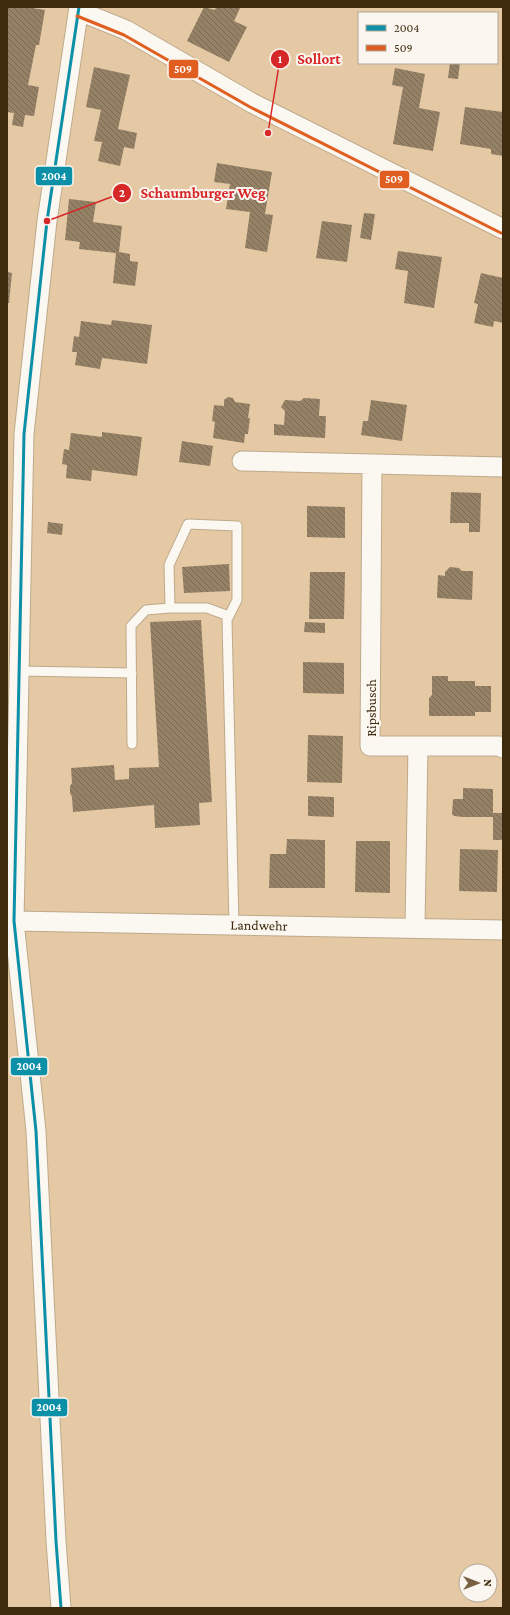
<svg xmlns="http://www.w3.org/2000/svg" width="510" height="1615" font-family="'Crimson Pro',serif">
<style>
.building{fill:url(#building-back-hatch)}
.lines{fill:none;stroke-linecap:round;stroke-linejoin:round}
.lane-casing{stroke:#bea98b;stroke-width:11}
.street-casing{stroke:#bea98b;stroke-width:21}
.lane{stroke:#fbf7f1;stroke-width:9}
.street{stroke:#fbf7f1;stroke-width:19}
.bus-1-casing{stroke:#fbf6f0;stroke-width:6}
.bus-2-casing{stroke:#fbf6f0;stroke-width:6}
.bus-1{stroke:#0c90a8;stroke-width:3}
.bus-2{stroke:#e05f20;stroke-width:3}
.labels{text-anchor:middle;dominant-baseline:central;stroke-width:4;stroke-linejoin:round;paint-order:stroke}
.street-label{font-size:14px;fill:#3e2b0e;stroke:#fbf6f0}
.leader{fill:none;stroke:#d62828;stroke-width:1.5}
.callout-dot{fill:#d62828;stroke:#fbf6f0;stroke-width:1.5}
.mark-label{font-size:12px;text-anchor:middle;font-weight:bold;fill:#fff}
.callout-label{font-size:15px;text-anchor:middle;font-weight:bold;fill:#d62828;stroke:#fbf6f0;stroke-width:4;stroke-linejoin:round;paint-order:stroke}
.line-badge{stroke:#fbf6f0;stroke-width:1.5}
.badge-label{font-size:11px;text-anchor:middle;font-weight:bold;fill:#fff}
</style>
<defs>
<pattern id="building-back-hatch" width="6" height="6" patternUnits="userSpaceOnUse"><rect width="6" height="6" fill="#948166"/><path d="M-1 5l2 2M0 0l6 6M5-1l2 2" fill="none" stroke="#7a6a52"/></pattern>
</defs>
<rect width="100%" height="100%" fill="#e4c9a4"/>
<path class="building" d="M7,7h19l19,3 -6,35h-3l-8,40 11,2 -5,29 -9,-1 -2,12 -11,-2 2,-12 -7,-1z
M204,7l11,3 1,-3h22l2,1 -6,13 13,6 -18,35 -42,-21z
M450,63h10l-2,16 -10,-1z
M94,67l36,8 -12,54 19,4 -3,16 -10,-2 -4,19 -22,-5 4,-19 -8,-1 7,-31 -15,-3z
M395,68l30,6 -6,34 21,4 -7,39 -40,-7 10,-57 -11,-2z
M465,107l38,5v44l-12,-2v-5l-31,-5z
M217,163l55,9 -7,42 8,1 -6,37 -22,-4 5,-36 -24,-3 4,-25 -16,-2z
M69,199l27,3 -3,20 29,4 -3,26 11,2v7l8,1 -3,24 -22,-3 3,-30 -37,-4 1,-7 -15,-2z
M364,213l11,1 -4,26 -11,-2z
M322,221l30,4 -5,37 -31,-4z
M398,251l44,6 -8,51 -30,-5 4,-32 -13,-2z
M7,272l5,1 -3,30h-2z
M481,273l22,5v45l-9,-2 -1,6 -19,-4 4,-19 -4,-1z
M112,320l40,5 -5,39 -45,-6 -2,11 -25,-4 2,-13h-5l2,-16 5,1 2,-16 30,4z
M228,397l5,1 2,4 15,2 -2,14h2l-2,16h-3l-1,9 -31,-5 2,-16 -3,-1 2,-16 10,1v-6z
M304,398l16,1 -1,17h7l-1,22 -51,-3v-11l10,1 1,-14 -4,-4 4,-7 15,1z
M371,400l36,5 -5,36 -41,-6 2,-14h5z
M102,432l40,5 -5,39 -45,-6 -1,11 -25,-3 1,-13 -5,-1 2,-15 5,1 2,-17 31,4z
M182,441l31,5 -3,20 -31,-4z
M451,492l30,1 -1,39h-11v-9h-19z
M307,506l38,1v31l-38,-1z
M48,522l15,2 -1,11 -15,-2z
M229,564l1,27 -46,2 -2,-26z
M450,567l9,1 3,3h11l-1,29 -35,-2 1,-23 7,1v-4z
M310,572h35l-1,47h-35z
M201,620l11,182 -13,1 1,22 -45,3 -1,-23 -81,7 -1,-15 -2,-4v-7l2,-3 -1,-15 43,-3 1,15 14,-1v-11l30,-1 -9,-145z
M305,622l20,1v10l-21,-1z
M303,662l41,1v31l-41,-1z
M432,676h16v5h27v5h16v26h-16v4h-46v-18l3,-3z
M308,735l35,1 -1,47 -35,-1z
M463,788l30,1v24h10v27h-10v-23h-30l-9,-1 -2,-2 1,-14 1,-1h9z
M308,796l26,1v20l-26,-1z
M287,839l38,1v48h-56l1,-34h16z
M356,841h34v52l-35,-1z
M460,849l38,1 -1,42 -38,-1z"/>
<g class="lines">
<defs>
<path id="lane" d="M229,616l-22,-8h-37l-1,-43 19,-41 49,2v74l-10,20 7,305
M19,671l113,2
M132,744l-1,-118 15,-16 24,-2"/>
<path id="street" d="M79,11l47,19 126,73 251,126
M242,461l261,6
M372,464l-2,282h48l-3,182
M418,746h82l3,2
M14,921l489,9
M61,1608l-5,-67 -20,-410 -22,-210 10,-487 23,-213 32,-214"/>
</defs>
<use href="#lane" class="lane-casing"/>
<use href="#street" class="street-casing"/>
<use href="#lane" class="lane"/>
<use href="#street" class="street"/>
<defs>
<path id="bus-1" d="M61,1608l-5,-67 -20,-410 -22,-210 10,-487 23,-213 32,-214"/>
<path id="bus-2" d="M77,16l47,19 126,72 251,126"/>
</defs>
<use href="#bus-1" class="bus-1-casing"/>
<use href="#bus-2" class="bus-2-casing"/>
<use href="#bus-1" class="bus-1"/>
<use href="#bus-2" class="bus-2"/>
</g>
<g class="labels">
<g class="street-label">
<text transform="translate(371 708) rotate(-90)">Ripsbusch</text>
<text transform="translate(259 925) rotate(1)">Landwehr</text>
</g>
</g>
<path class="leader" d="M268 133L280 59M47 221L122 193"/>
<g class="callout-dot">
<circle cx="268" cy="133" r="4"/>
<circle cx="47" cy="221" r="4"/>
<circle cx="280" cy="59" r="10"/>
<circle cx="122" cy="193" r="10"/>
</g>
<g class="mark-label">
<text x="280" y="63">1</text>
<text x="122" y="197">2</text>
</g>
<g class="callout-label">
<text x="319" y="64">Sollort</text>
<text x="203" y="198">Schaumburger Weg</text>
</g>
<g class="line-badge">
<rect x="168" y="59" width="31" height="20" rx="4" fill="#e05f20"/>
<rect x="35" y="166" width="38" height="20" rx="4" fill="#0c90a8"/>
<rect x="379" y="170" width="31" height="19" rx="4" fill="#e05f20"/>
<rect x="10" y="1057" width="38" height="19" rx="4" fill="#0c90a8"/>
<rect x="31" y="1398" width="37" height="19" rx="4" fill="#0c90a8"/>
</g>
<g class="badge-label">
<text x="183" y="73">509</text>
<text x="54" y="180">2004</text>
<text x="394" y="183">509</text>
<text x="29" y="1070">2004</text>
<text x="49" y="1411">2004</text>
</g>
<rect width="510" height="1615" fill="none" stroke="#3e2b0e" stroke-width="16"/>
<rect x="358" y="12" width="140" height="52" fill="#fbf6f0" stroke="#afa596"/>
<rect x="366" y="25" width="20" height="6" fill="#0c90a8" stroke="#afa596"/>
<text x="394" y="32" font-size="12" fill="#3e2b0e">2004</text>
<rect x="366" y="45" width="20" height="6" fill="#e05f20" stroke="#afa596"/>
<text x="394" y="52" font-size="12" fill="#3e2b0e">509</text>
<g transform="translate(478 1583) rotate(90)"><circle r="19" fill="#fbf6f0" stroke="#afa596"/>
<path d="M0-3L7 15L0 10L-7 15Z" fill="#786242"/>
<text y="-6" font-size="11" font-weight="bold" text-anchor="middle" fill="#3e2b0e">N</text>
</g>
</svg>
